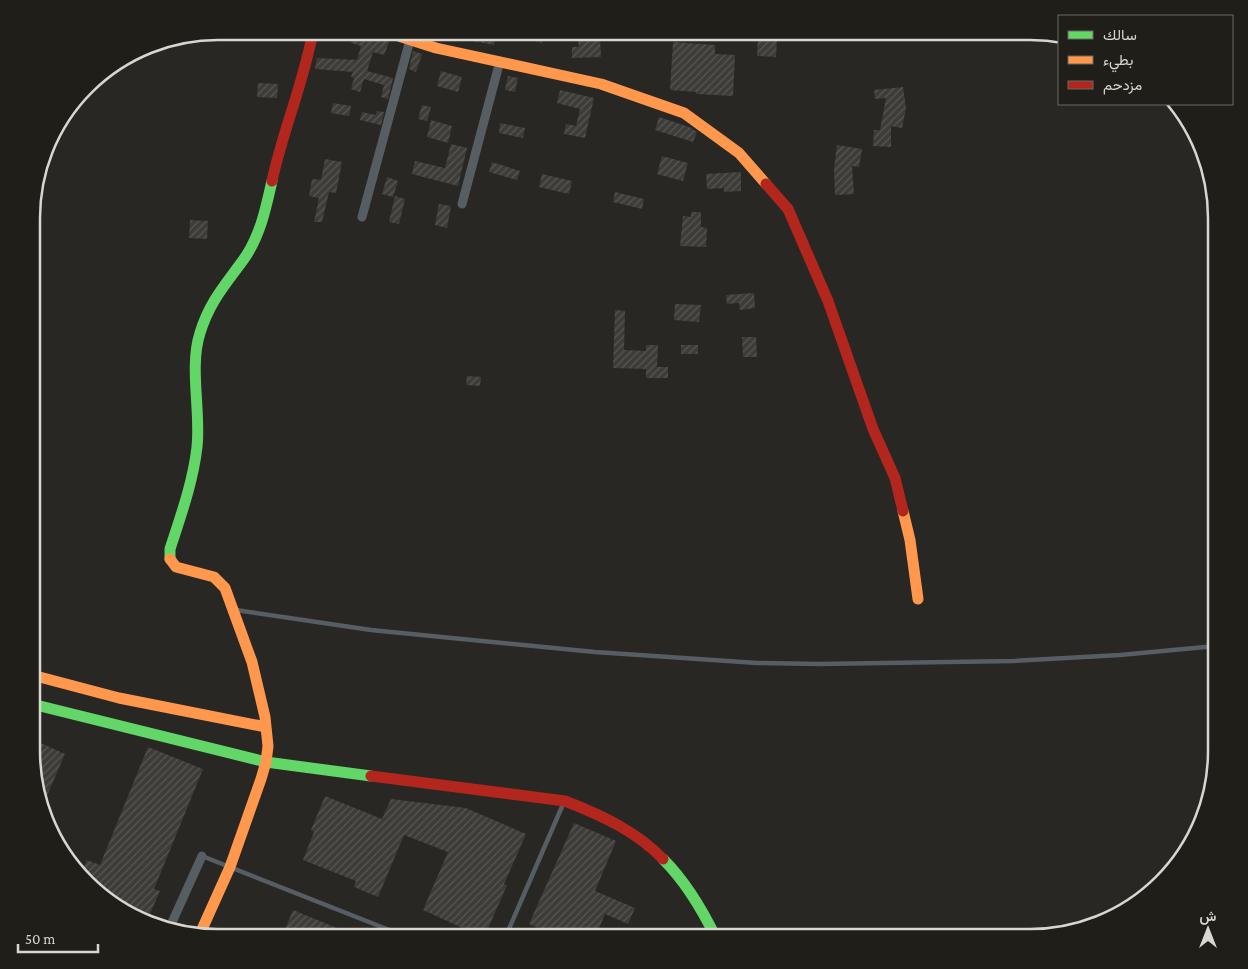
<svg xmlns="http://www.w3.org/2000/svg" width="1248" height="969" font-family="'Crimson Pro',Vazirmatn,serif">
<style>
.building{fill:url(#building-hatch)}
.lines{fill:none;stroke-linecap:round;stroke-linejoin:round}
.lane{stroke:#565e63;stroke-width:4.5}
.street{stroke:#565e63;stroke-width:9}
.fast{stroke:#63d668;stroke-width:11}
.slow{stroke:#ff974d;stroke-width:11}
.jam{stroke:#b3261e;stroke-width:11}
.rim{fill:none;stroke:#d7d6d1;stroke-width:2.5}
</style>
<defs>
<pattern id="building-hatch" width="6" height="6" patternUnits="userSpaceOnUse" patternTransform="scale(1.25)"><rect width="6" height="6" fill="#3d3c39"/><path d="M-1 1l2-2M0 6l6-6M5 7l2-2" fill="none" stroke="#585755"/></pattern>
</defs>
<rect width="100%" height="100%" fill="#282723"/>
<path class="building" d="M355,31l34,11 -5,13 -11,-3 -6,19 26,7 -5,21 -7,-2 3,-12 -20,-6 -4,13 -9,-3 3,-11 -3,-1 2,-5 -38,-3 2,-11 40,2 4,-14 -10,-3z
M446,31h50l-2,14 -48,-9z
M527,31h17l-2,12 -17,-5z
M758,37l19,1 -1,19 -19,-1z
M600,39l1,18 -29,1v-11h7l-1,-7z
M673,42l42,3v9l20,1 -2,41 -37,-2v-2l-26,-2z
M413,51l9,3 -6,18 -7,-3z
M441,71l21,6 -4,15 -21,-6z
M508,76l10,2 -3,14 -10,-2z
M258,83l20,1 -1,14 -20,-1z
M903,87l3,21 -4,20 -11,-2v21l-18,-1 1,-16h6l6,-32 -11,1 -1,-9z
M560,90l34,8 -9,40 -21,-4 2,-10 10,2 4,-17 -23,-6z
M333,103l18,3 -2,10 -18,-3z
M422,105l9,2 -4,14 -9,-2z
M377,111l7,1 -3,13 -21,-5 2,-8 14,3z
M659,117l30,10 8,5 -4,10 -38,-12z
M431,120l21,6 -4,17 -21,-6z
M500,123l25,5 -2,10 -24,-5z
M451,144l16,4 -9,38 -46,-12 3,-13 30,7z
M837,145l25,4 -3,18 -7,-1 2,28 -19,1 -1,-26z
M662,156l26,7 -5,18 -26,-7z
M325,159l17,3 -6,31 -7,-1 -7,30h-8l5,-24 -10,-2 3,-17 9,1z
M492,162l28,9 -3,9 -28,-8z
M741,172v19l-17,1v-4l-17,1 -1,-15z
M542,174l30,7 -3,13 -30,-7z
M387,177l11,4 -5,16 -11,-3z
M615,192l29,7 -2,10 -29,-7z
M395,196l10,3 -6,25 -10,-2z
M439,204l12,2 -4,22 -12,-3z
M691,212h10v15l6,1 -1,19 -26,-1 3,-30 8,1z
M190,220l18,1 -1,18 -18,-1z
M754,293l1,15 -15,2 -1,-7 -12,1 -1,-9z
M675,304l26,1 -2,17 -25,-2z
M615,310l10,1 -1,39 22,1v-6h12l-1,22h11v11h-22v-9l-33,-1z
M742,337h14l1,20h-14z
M681,345h17v9h-17z
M467,376l14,1 -1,9 -14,-1z
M32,739l33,15 -22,51 -11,-41z
M148,747l55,22 -49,120 6,2 -14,32 -51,-32 -14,-18 6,-13 13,5z
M325,796l57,23 9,-20 75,9 60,26 -22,50 3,1 -23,53 -61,-28 25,-58 -44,-17 -26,62 -24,-10 2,-6 -53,-21 11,-28 -3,-2z
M574,823l42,18 -21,50 40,17 -7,16 -23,-10 -10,24h-33l-33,-14z
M293,910l27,11 38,16h-76z"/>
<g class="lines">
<path class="lane" d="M236,610l135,20 224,22 162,11 62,1 194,-3 107,-6 96,-9
M202,856l205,81
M505,938l59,-136"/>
<path class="street" d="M462,204l38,-143
M362,217l48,-177
M169,929l33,-73"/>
<path class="fast" d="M170,559v-10c11,-34 23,-67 27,-102 4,-36 -8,-80 3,-114 10,-33 27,-50 46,-77 15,-23 20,-49 26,-75
M32,704l234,58 105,14
M663,859c23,23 39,50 53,79"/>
<path class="slow" d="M383,31l53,17 165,36 83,29 55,40 27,31
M903,511l7,29 8,59
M170,559l6,8 38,10 11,11 27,74 13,55 3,29 -2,16 -5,17 -31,88 -31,69
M32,675l87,23 147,29"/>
<path class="jam" d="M272,181c11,-51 32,-99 41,-150
M766,184l22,25 40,92 45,128 22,49 8,33
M371,776l194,25c36,14 71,30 98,58"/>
</g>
<path d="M0 0H1248V969H0ZM218 40H1030A178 178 0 0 1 1208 218V751A178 178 0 0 1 1030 929H218A178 178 0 0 1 40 751V218A178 178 0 0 1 218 40Z" fill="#201e18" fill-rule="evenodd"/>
<path class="rim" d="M218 40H1030A178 178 0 0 1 1208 218V751A178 178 0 0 1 1030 929H218A178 178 0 0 1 40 751V218A178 178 0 0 1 218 40Z"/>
<rect x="1058" y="15" width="175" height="90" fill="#201e18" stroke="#696862"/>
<rect x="1068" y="31" width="25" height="8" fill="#63d668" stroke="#696862"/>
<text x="1103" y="40" font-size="15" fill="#d7d6d1">سالك</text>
<rect x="1068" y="56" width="25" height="8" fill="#ff974d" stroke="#696862"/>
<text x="1103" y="65" font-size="15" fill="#d7d6d1">بطيء</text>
<rect x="1068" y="81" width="25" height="8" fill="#b3261e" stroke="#696862"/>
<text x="1103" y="90" font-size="15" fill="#d7d6d1">مزدحم</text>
<g transform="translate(1208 929)" stroke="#201e18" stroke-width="4" paint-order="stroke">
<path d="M0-4L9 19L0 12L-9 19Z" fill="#d7d6d1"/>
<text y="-8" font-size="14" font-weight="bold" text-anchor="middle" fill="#d7d6d1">ش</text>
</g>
<path d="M18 944v8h80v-8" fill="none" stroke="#d7d6d1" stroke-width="2.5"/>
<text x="25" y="944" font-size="15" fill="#d7d6d1" stroke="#201e18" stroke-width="4" paint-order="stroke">50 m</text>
</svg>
